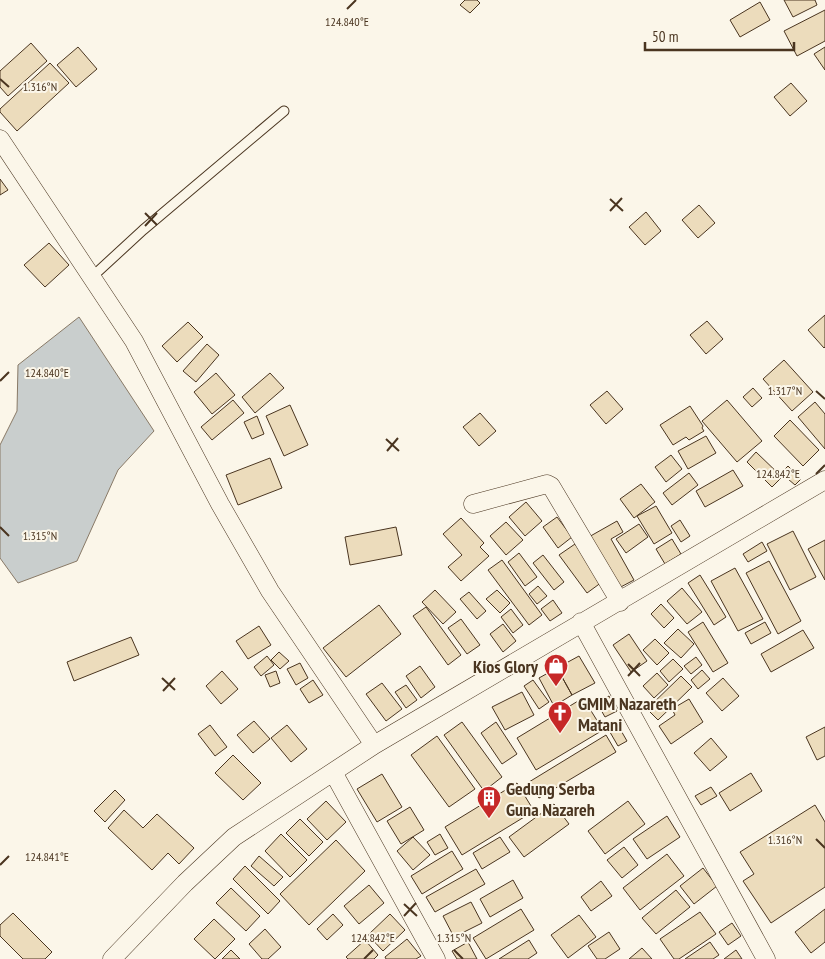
<svg xmlns="http://www.w3.org/2000/svg" width="825" height="959" font-family="'PT Sans Narrow',sans-serif">
<style>
.water{fill:#c9cecd;stroke:#887966}
.building{fill:#ecdcbc;stroke:#4a3520}
.lines{fill:none;stroke-linecap:round;stroke-linejoin:round}
.lane-casing{stroke:#4a3520;stroke-width:11}
.street-casing{stroke:#4a3520;stroke-width:19}
.lane{stroke:#fbf6e9;stroke-width:9}
.street{stroke:#fbf6e9;stroke-width:18}
.ticks{fill:none;stroke:#4a3520;stroke-width:2}
.labels{text-anchor:middle;dominant-baseline:central;stroke-width:4;stroke-linejoin:round;paint-order:stroke}
.poi-label{font-size:18px;font-weight:bold;fill:#4a3520;stroke:#fbf6e9;text-anchor:start}
.ticks-label{font-size:12px;text-anchor:middle;fill:#4a3520;stroke:#fbf6e9;stroke-width:4;stroke-linejoin:round;paint-order:stroke}
</style>
<rect width="100%" height="100%" fill="#fbf6e9"/>
<path class="water" d="M79,317l75,114 -36,39 -41,91 -59,22 -18,-25v-113l17,-34 1,-46z"/>
<path class="building" d="M465,0h12l3,3 -10,10 -10,-8z
M784,0h31l2,5 -24,12z
M760,2l10,18 -30,17 -10,-17z
M825,10v31l-28,15 -13,-25z
M31,43l16,18 -39,35 -8,-9v-16z
M78,47l19,22 -21,18 -19,-22z
M825,47v23l-11,-16z
M50,63l19,20 -52,48 -17,-19v-3z
M791,83l16,18 -17,15 -16,-19z
M0,179l8,11 -8,5z
M699,205l16,18 -17,15 -16,-18z
M646,212l15,19 -16,14 -16,-18z
M49,243l20,22 -24,22 -21,-22z
M825,315v32l-1,1 -16,-18z
M707,321l16,18 -17,15 -16,-19z
M188,322l15,15 -26,25 -15,-16z
M207,344l12,11 -23,27 -13,-11z
M784,360l29,32 -21,19 -29,-32z
M216,373l19,22 -23,19 -18,-22z
M270,373l14,15 -29,25 -13,-16z
M753,388l9,10 -10,9 -9,-10z
M607,391l16,18 -17,15 -16,-19z
M233,400l11,13 -32,27 -11,-13z
M727,400l35,41 -25,21 -35,-41z
M815,402l10,12v35l-27,-32z
M290,405l18,40 -24,11 -18,-40z
M690,406l13,20 -1,2 2,3 -15,9 -3,-3 -13,8 -13,-20z
M480,413l16,18 -17,15 -16,-19z
M257,416l7,18 -12,5 -8,-17z
M790,420l29,30 -16,16 -29,-30z
M706,436l10,17 -28,16 -10,-18z
M756,452l26,25 -10,10 -25,-25z
M671,455l11,14 -16,13 -11,-15z
M270,458l12,30 -44,17 -12,-30z
M788,466l13,13 -6,6 -14,-12z
M733,470l10,16 -38,21 -9,-16z
M689,473l9,12 -26,20 -9,-12z
M641,484l14,18 -21,16 -14,-19z
M526,502l16,19 -17,15 -16,-19z
M656,506l16,27 -18,11 -17,-28z
M557,517l15,20 -14,11 -15,-21z
M461,518l23,25 -4,4 9,9 -28,25 -13,-14 14,-12 -19,-21z
M680,520l10,16 -9,6 -10,-16z
M617,521l6,11 -12,7 23,41 -19,10 -28,-52z
M506,522l17,18 -17,15 -16,-19z
M639,524l9,13 -22,16 -10,-14z
M396,527l6,28 -52,10 -5,-28z
M793,531l23,46 -26,13 -23,-46z
M672,539l9,15 -16,10 -9,-15z
M825,540v40l-17,-31z
M762,542l5,9 -19,11 -5,-8z
M575,544l27,38 -15,11 -28,-38z
M519,553l18,24 -12,9 -17,-24z
M543,555l21,27 -10,8 -21,-27z
M502,560l40,55 -13,10 -41,-55z
M769,561l32,60 -23,13 -32,-61z
M735,568l28,51 -25,12 -27,-50z
M700,575l26,42 -12,8 -26,-42z
M538,586l9,10 -10,8 -8,-10z
M682,588l20,24 -15,12 -20,-23z
M435,590l21,22 -13,12 -21,-22z
M497,590l13,13 -10,10 -14,-14z
M469,592l17,19 -9,8 -17,-20z
M553,600l9,13 -12,8 -9,-12z
M661,604l13,14 -10,10 -13,-14z
M379,605l22,29 -55,43 -23,-29z
M426,607l35,48 -13,10 -35,-49z
M511,609l12,16 -10,8 -12,-16z
M461,619l19,26 -13,9 -19,-26z
M703,622l25,41 -15,9 -25,-40z
M765,622l6,11 -20,11 -6,-11z
M503,624l13,17 -13,11 -13,-18z
M259,626l12,19 -23,14 -12,-18z
M678,629l16,15 -13,14 -17,-15z
M803,630l11,18 -43,24 -10,-18z
M629,634l18,27 -16,11 -18,-27z
M131,637l8,18 -65,26 -7,-19z
M655,639l14,14 -12,12 -14,-15z
M279,652l10,9 -9,8 -9,-9z
M267,656l7,9 -13,11 -7,-9z
M579,656l16,27 -23,12 -15,-27z
M696,657l6,8 -11,9 -7,-8z
M673,659l10,10 -14,13 -9,-11z
M300,663l8,15 -12,7 -9,-16z
M420,666l15,21 -14,11 -15,-22z
M557,668l15,27 -18,11 -15,-28z
M702,670l8,9 -12,10 -7,-9z
M222,671l16,18 -17,15 -15,-18z
M276,671l4,12 -10,4 -5,-12z
M657,673l11,12 -14,13 -11,-12z
M681,676l11,11 -34,33 -11,-11z
M723,678l16,18 -17,15 -16,-18z
M313,680l10,15 -14,8 -9,-14z
M533,680l16,22 -10,7 -15,-23z
M382,683l20,26 -16,12 -20,-27z
M406,685l11,15 -11,8 -11,-16z
M522,692l12,23 -29,15 -13,-23z
M609,696l8,15 -12,6 -8,-14z
M583,698l20,32 -67,40 -19,-32z
M689,699l14,23 -32,22 -12,-18 16,-11 -3,-6z
M254,721l16,18 -17,14 -16,-18z
M462,722l40,55 -18,14 -40,-56z
M496,722l21,32 -15,10 -21,-31z
M616,722l11,19 -9,5 -11,-19z
M210,725l17,22 -12,9 -17,-22z
M287,725l20,24 -16,13 -20,-24z
M825,727v29l-8,4 -11,-23z
M606,735l10,17 -77,46 -10,-16z
M437,736l38,53 -26,18 -38,-52z
M711,738l16,19 -17,14 -16,-18z
M233,755l28,28 -18,17 -28,-27z
M751,773l11,18 -32,20 -11,-18z
M382,774l20,33 -25,15 -20,-33z
M517,783l17,28 -72,44 -17,-28z
M711,787l6,9 -16,9 -6,-9z
M115,790l10,10 -20,22 -11,-11z
M326,801l20,21 -19,18 -20,-21z
M628,801l17,23 -40,30 -17,-23z
M554,804l15,20 -45,33 -15,-20z
M815,805l10,17v65l-54,36 -28,-42 11,-7 -14,-22z
M410,807l14,23 -23,14 -14,-23z
M124,810l19,18 14,-14 37,34 -15,16 -11,-11 -16,17 -44,-42z
M667,816l13,21 -33,22 -14,-20z
M300,819l23,23 -14,14 -23,-23z
M281,834l26,26 -17,17 -25,-26z
M440,834l8,14 -13,7 -8,-13z
M413,837l17,18 -17,15 -16,-19z
M500,837l10,15 -28,17 -9,-16z
M336,840l29,31 -56,54 -29,-31z
M624,847l14,18 -16,13 -15,-18z
M452,851l11,18 -41,25 -11,-18z
M667,854l17,22 -44,34 -17,-22z
M259,856l24,21 -9,9 -23,-20z
M245,866l35,35 -12,13 -35,-35z
M703,868l14,18 -23,18 -14,-18z
M476,869l9,15 -50,28 -9,-15z
M513,880l10,18 -33,19 -10,-18z
M601,881l11,15 -21,15 -10,-14z
M369,885l15,18 -25,21 -15,-18z
M231,888l29,28 -14,15 -30,-28z
M676,890l14,17 -34,27 -14,-16z
M471,902l11,21 -28,14 -11,-21z
M521,909l13,21 -48,29 -13,-21z
M825,909v33l-14,11 -16,-21z
M700,912l16,22 -37,25h-5l-14,-20z
M13,913l39,39 -7,7h-22l-23,-23v-11z
M333,914l10,11 -16,15 -10,-11z
M390,914l15,16 -22,21 -15,-16z
M579,915l17,22 -28,21 -17,-23z
M214,919l21,20 -20,20 -21,-20z
M732,923l9,13 -13,9 -9,-13z
M265,929l16,18 -13,12h-6l-13,-15z
M609,932l11,17 -15,10h-8l-9,-13z
M407,939l14,17 -5,3h-30l-1,-2z
M365,940l13,15 -4,4h-26l-2,-2z
M529,940l8,13 -9,6h-29z
M468,942l9,17h-20l-5,-8z
M710,942l9,13 -6,4h-28z
M642,948l10,11h-23z
M231,950l9,9h-18z
M736,950l6,9h-18z"/>
<g class="lines">
<defs>
<path id="lane" d="M92,277l51,-47 141,-119"/>
<path id="street" d="M0,139l134,202 86,163 50,87 104,154
M473,504l74,-20 4,2 69,116
M581,622l185,337
M333,772l103,187
M112,959l73,-76 49,-46 140,-92 451,-265"/>
</defs>
<use href="#lane" class="lane-casing"/>
<use href="#street" class="street-casing"/>
<use href="#lane" class="lane"/>
<use href="#street" class="street"/>
</g>
<path class="ticks" d="M347,9l9,-9M0,79l9,8M610,199l13,12M610,211l12,-13M145,213l12,12M145,226l12,-13M0,381l9,-9M816,391l9,8M386,439l13,12M387,451l11,-13M816,474l9,-9M0,527l9,9M628,664l12,12M628,676l12,-13M162,678l13,12M163,691l12,-13M816,839l9,9M0,865l9,-9M404,904l13,12M404,916l12,-13M454,950l9,9M364,959l9,-9"/>
<defs>
<symbol id="shop-pin" viewBox="-11 -11 22 30"><path d="M0 17L-7.5 6A9.5 9.5 0 1 1 7.5 6Z" fill="#c62828" stroke="#fbf6e9"/><path d="M-5-2.5h2.3a2.7 3.5 0 0 1 5.4 0H5L5.5 6h-11ZM-1.5-2.5h3a1.5 2.3 0 0 0-3 0Z" fill="#fff"/></symbol>
<symbol id="church-pin" viewBox="-11 -11 22 30"><path d="M0 17L-7.5 6A9.5 9.5 0 1 1 7.5 6Z" fill="#c62828" stroke="#fbf6e9"/><path d="M-1.2-6h2.4v3.5h3.3v2.4h-3.3V6h-2.4V-.1h-3.3v-2.4h3.3Z" fill="#fff"/></symbol>
<symbol id="building-pin" viewBox="-11 -11 22 30"><path d="M0 17L-7.5 6A9.5 9.5 0 1 1 7.5 6Z" fill="#c62828" stroke="#fbf6e9"/><path d="M-4-6H4V6H1V3H-1V6H-4ZM-2.5-4.3h1.7v1.8h-1.7ZM.8-4.3h1.7v1.8H.8ZM-2.5-1h1.7V.8h-1.7ZM.8-1h1.7V.8H.8Z" fill="#fff"/></symbol>
</defs>
<g fill-rule="evenodd">
<use href="#shop-pin" x="542" y="652" width="28" height="38"/>
<use href="#church-pin" x="546" y="699" width="28" height="38"/>
<use href="#building-pin" x="475" y="784" width="28" height="38"/>
</g>
<g class="labels">
<g class="poi-label">
<text x="538" y="666" text-anchor="end">Kios Glory</text>
<text x="578" y="703">GMIM Nazareth<tspan x="578" dy="21">Matani</tspan></text>
<text x="506" y="788">Gedung Serba<tspan x="506" dy="21">Guna Nazareh</tspan></text>
</g>
</g>
<g class="ticks-label">
<text x="347" y="26">124.840°E</text>
<text x="40" y="91">1.316°N</text>
<text x="47" y="377">124.840°E</text>
<text x="785" y="395">1.317°N</text>
<text x="778" y="478">124.842°E</text>
<text x="40" y="540">1.315°N</text>
<text x="785" y="844">1.316°N</text>
<text x="47" y="861">124.841°E</text>
<text x="373" y="942">124.842°E</text>
<text x="454" y="942">1.315°N</text>
</g>
<path d="M645 42v8h149v-8" fill="none" stroke="#4a3520" stroke-width="2.5"/>
<text x="652" y="42" font-size="15" fill="#4a3520" stroke="#fbf6e9" stroke-width="4" paint-order="stroke">50 m</text>
</svg>
